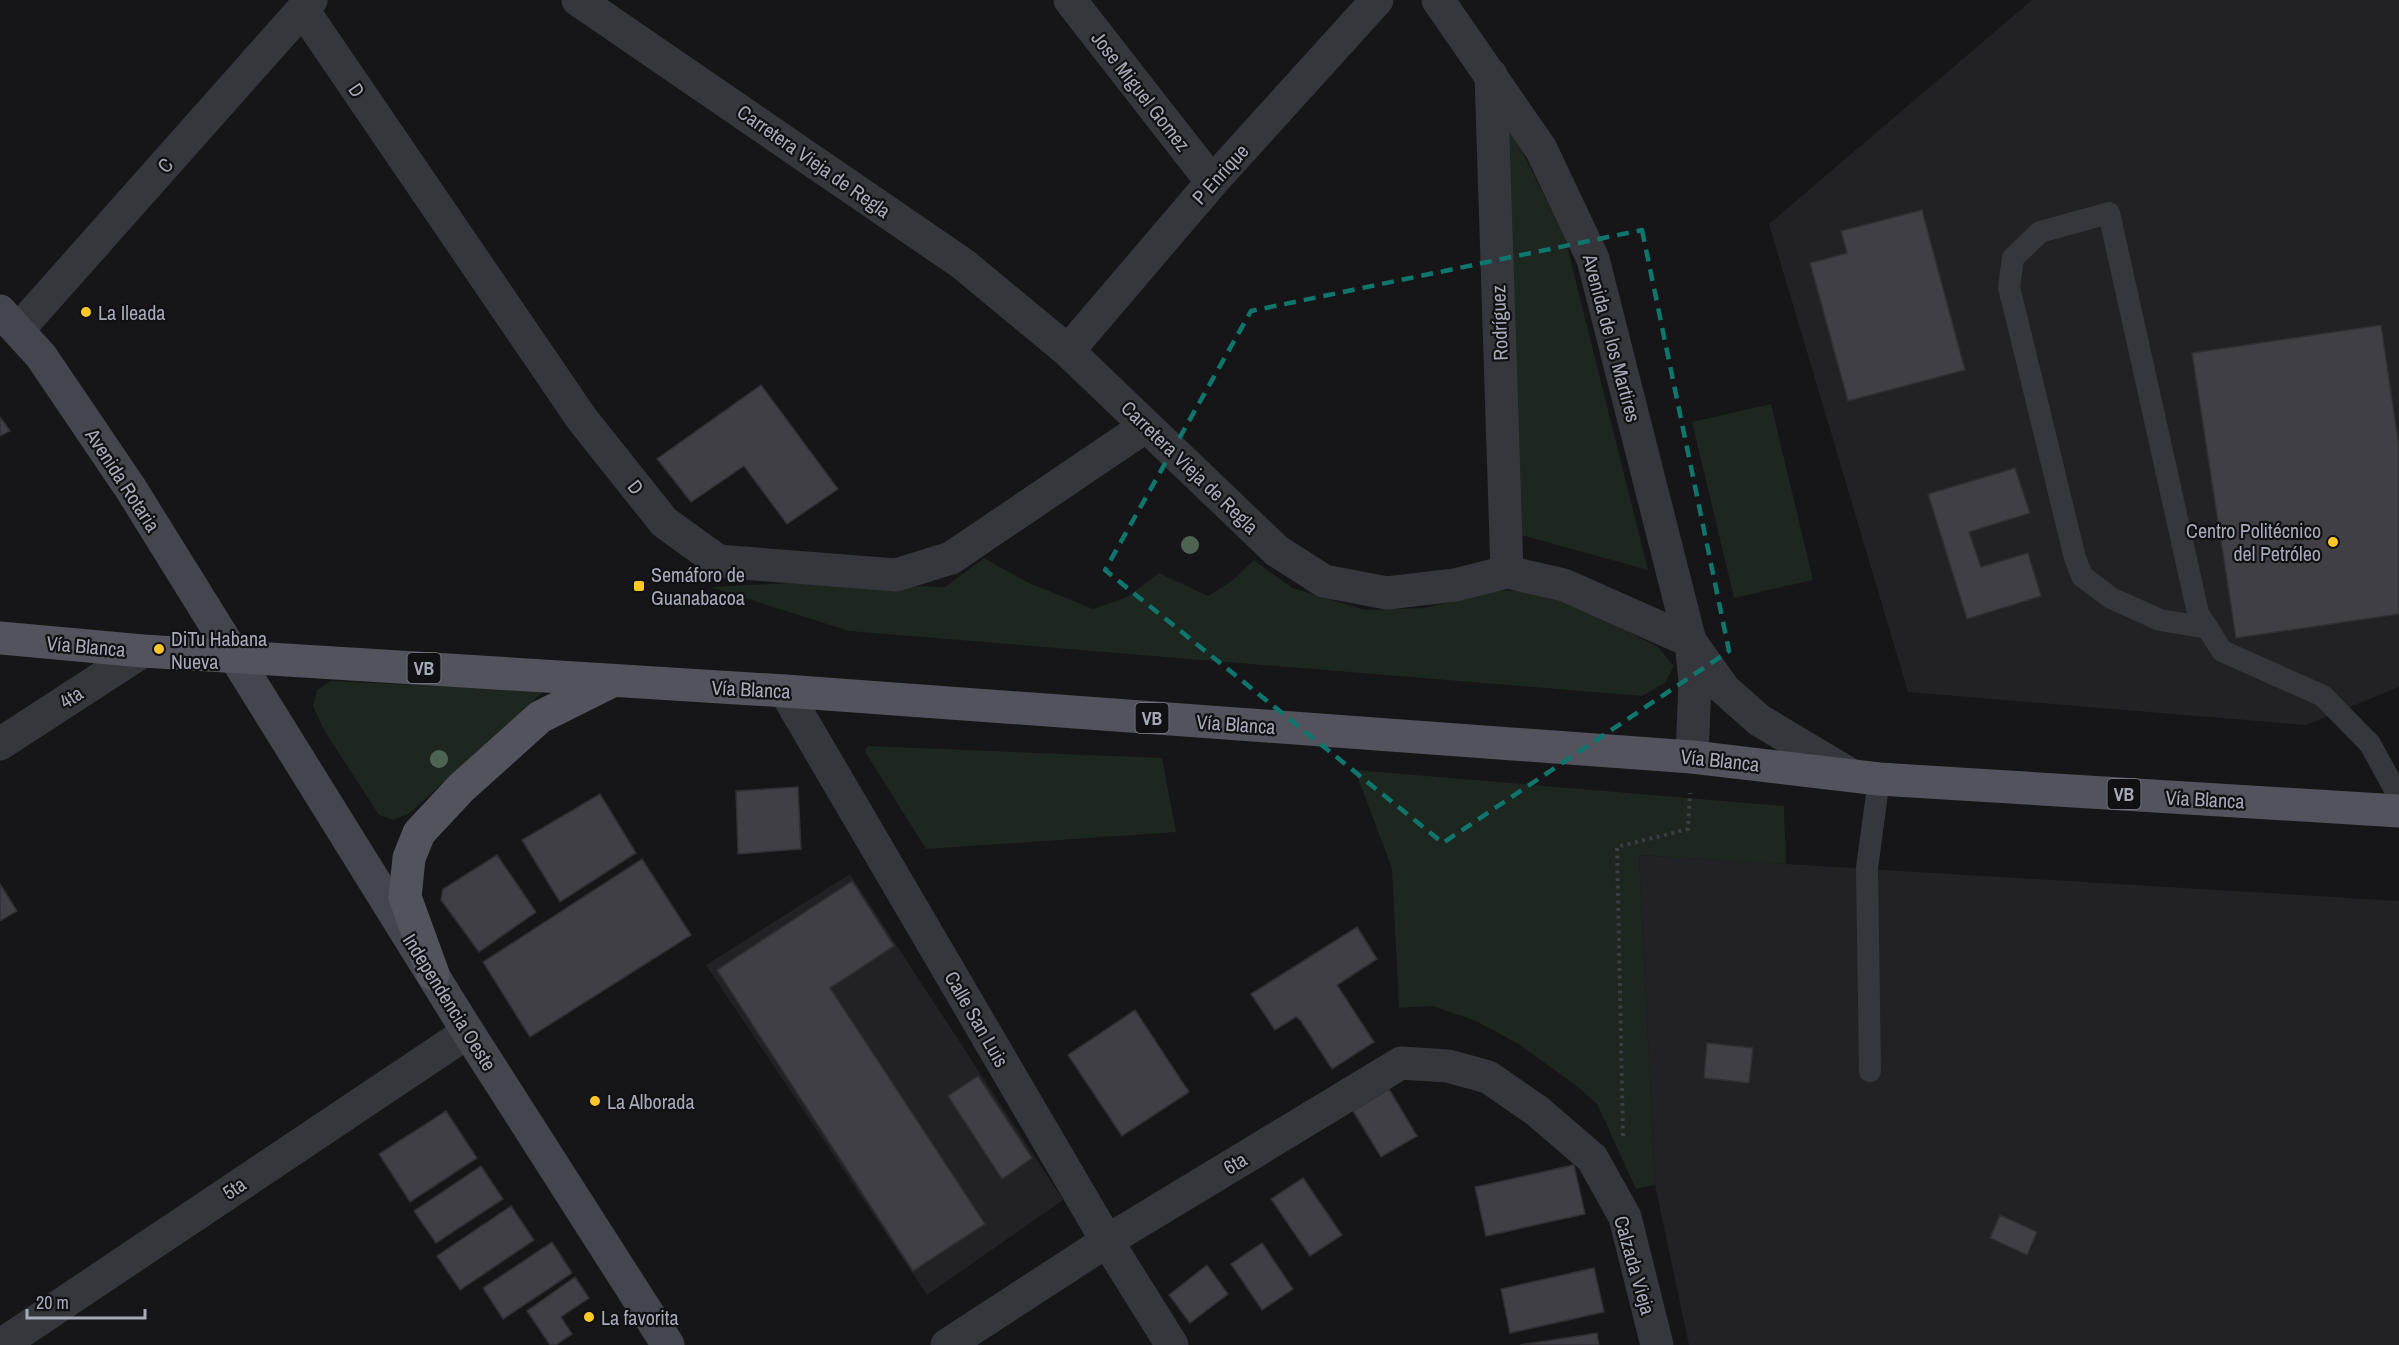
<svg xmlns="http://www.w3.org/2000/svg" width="2399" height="1345" font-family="'Archivo Narrow',sans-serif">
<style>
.built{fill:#222125}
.green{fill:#1d261f}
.building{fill:#403f45;stroke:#302f34;stroke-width:1.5}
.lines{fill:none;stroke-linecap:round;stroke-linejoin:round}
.path{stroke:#3c3e44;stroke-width:4;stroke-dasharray:3 4.5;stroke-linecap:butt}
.service{stroke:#36373d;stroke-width:22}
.minor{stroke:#36373d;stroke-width:33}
.tertiary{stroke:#36373d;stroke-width:33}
.secondary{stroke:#44454d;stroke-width:33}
.primary{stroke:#52535c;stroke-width:33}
.tree{fill:#4e6452}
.marked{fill:none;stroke:#0f766e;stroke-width:4.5;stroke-dasharray:12 8;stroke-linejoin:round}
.poi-dot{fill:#ffc826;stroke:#111013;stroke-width:2}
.labels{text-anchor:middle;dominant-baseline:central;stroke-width:4.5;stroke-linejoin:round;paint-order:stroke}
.shield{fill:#111013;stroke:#797c87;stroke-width:1.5}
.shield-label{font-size:18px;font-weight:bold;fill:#a6aab9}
.street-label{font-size:20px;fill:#a6aab9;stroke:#111013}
.poi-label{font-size:20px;fill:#a6aab9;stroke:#111013;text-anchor:start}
</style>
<rect width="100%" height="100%" fill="#161518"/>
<path class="built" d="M2032,0h367v687l-93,38 -398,-33 -139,-468z
M1639,855l760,46v444h-710l-34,-160z
M850,874l213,326 -136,95 -221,-330z"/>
<path class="green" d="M1505,116l60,122 83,332 -134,-37z
M1771,404l42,176 -79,18 -42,-176z
M984,558l43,24 66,27 34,-12 32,-24 49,23 25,-16 21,-20 38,28 73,22 59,-2 77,-18 41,3 68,29 48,25 16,19 -9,17 -23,13 -793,-65 -139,-44 80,-4 155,4z
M331,681l213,10 -134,122 -17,7 -14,-5 -54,-83 -12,-26 4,-16z
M868,746l294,12 14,74 -250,17 -59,-94 -2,-5z
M1355,770l429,36 2,58 -147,-9 16,330 -19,4 -39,-85 -19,-17 -58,-42 -44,-24 -43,-15 -34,2 -7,-139z"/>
<path class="building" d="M1922,210l43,160 -117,31 -38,-138 37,-10 -6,-22z
M2381,325l18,121v168l-163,24 -44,-285z
M761,385l77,104 -51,35 -43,-58 -53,36 -34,-43z
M0,417l10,14 -10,5z
M2015,468l15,45 -61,19 12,35 47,-14 13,43 -74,23 -39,-125z
M798,787l3,62 -63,5 -2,-63z
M600,794l36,59 -76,49 -38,-62z
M497,855l39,57 -57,40 -38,-52 2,-11z
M642,859l49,76 -161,102 -47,-75z
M852,881l42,65 -64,42 155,236 -72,47 -196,-301z
M0,884l17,27 -17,10z
M1357,927l20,32 -40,26 37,57 -42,27 -31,-48 -5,-4 -21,13 -24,-36z
M1135,1010l54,82 -67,44 -54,-81z
M1707,1043l46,5 -4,35 -45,-5z
M978,1076l54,82 -30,21 -54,-83z
M1389,1089l28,47 -36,21 -28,-46z
M446,1111l31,47 -67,44 -31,-48z
M1574,1165l11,49 -99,22 -11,-49z
M481,1166l22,33 -67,44 -22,-32z
M1303,1178l39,57 -32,21 -39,-57z
M511,1206l23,34 -74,50 -23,-34z
M2000,1215l37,17 -10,23 -37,-17z
M552,1242l20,31 -69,46 -20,-31z
M1262,1243l31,46 -31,21 -31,-46z
M1207,1265l21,29 -38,29 -21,-28z
M1594,1268l10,44 -94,21 -9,-44z
M575,1277l14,21 -28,19 11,17 -16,11h-6l-23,-34z
M1597,1333l2,12h-79z"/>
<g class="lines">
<path class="path" d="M1623,1136l-6,-289 71,-18 2,-36"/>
<path class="service" d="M2208,628l-48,-8 -49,-22 -29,-22 -7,-18 -66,-271 4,-29 27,-26 69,-19 89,400 24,38 101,45 47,48 29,53
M1870,1071l-3,-203 12,-89"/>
<path class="minor" d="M1070,0l142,182
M1438,0l103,149 52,110 97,382
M303,10l279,409 82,103 54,39 178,14 55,-17 195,-132
M1491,75l16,497
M18,330l293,-330
M1068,351l144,-169 165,-182
M785,691l322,550 65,104
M0,744l143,-93
M1,1345l467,-313
M947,1345l160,-104 294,-178 47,3 40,11 48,33 56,48 33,59 32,128"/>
<path class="tertiary" d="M578,0l385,264 105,87 209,200 47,30 63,12 68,-8 52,-13 57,13 126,56 34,48 35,31 90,54
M1691,642l4,39 -3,76"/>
<path class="secondary" d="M0,311l41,45 90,133 337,543 200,313"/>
<path class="primary" d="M0,638l143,13 642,40 907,66 187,22 520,32
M433,974l-28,-77 4,-39 10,-25 42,-45 79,-71 72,-36"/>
</g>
<g class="tree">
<circle cx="1190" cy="545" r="9"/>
<circle cx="439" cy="759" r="9"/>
</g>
<path class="marked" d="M1642,230l87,421 -286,192 -338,-273 146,-259z"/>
<g class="poi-dot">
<circle cx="86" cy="312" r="6"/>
<circle cx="2333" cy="542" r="6"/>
<rect x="633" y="580" width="12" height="12" rx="3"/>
<circle cx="159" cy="649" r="6"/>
<circle cx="595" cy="1101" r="6"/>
<circle cx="589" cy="1317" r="6"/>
</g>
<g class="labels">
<g class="shield">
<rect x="407.5" y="653" width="33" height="30" rx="4.5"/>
<rect x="1135.5" y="703" width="33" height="30" rx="4.5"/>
<rect x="2107.5" y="779" width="33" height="30" rx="4.5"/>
</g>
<g class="shield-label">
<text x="424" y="668">VB</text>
<text x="1152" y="718">VB</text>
<text x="2124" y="794">VB</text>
</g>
<g class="street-label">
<text transform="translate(357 90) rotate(56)">D</text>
<text transform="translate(1141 91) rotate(52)">Jose Miguel Gomez</text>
<text transform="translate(814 161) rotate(35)">Carretera Vieja de Regla</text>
<text transform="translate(165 165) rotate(-48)">C</text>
<text transform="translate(1220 174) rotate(-48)">P Enrique</text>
<text transform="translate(1499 323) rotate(-92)">Rodríguez</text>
<text transform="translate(1612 338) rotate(75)">Avenida de los Martires</text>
<text transform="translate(1190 467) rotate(44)">Carretera Vieja de Regla</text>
<text transform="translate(123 480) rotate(57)">Avenida Rotaria</text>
<text transform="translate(636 487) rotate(51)">D</text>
<text transform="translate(86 646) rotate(5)">Vía Blanca</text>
<text transform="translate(751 689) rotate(3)">Vía Blanca</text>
<text transform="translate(71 697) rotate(-33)">4ta</text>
<text transform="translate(1236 724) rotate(4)">Vía Blanca</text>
<text transform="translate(1720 760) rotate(6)">Vía Blanca</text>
<text transform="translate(2205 799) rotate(3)">Vía Blanca</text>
<text transform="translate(450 1002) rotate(58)">Independencia Oeste</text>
<text transform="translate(977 1019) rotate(60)">Calle San Luis</text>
<text transform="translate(1235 1163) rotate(-31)">6ta</text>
<text transform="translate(234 1188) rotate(-34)">5ta</text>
<text transform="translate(1635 1265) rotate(74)">Calzada Vieja</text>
</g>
<g class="poi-label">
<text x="98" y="312">La Ileada</text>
<text x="2321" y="530" text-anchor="end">Centro Politécnico<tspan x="2321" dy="23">del Petróleo</tspan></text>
<text x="651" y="574">Semáforo de<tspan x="651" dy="23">Guanabacoa</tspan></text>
<text x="171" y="638">DiTu Habana<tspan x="171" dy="23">Nueva</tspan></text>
<text x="607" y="1101">La Alborada</text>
<text x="601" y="1317">La favorita</text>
</g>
</g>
<path d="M27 1309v9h118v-9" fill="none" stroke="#a6aab9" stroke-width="3"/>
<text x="36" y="1309" font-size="18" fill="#a6aab9" stroke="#111013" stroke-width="4.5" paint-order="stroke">20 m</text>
</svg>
